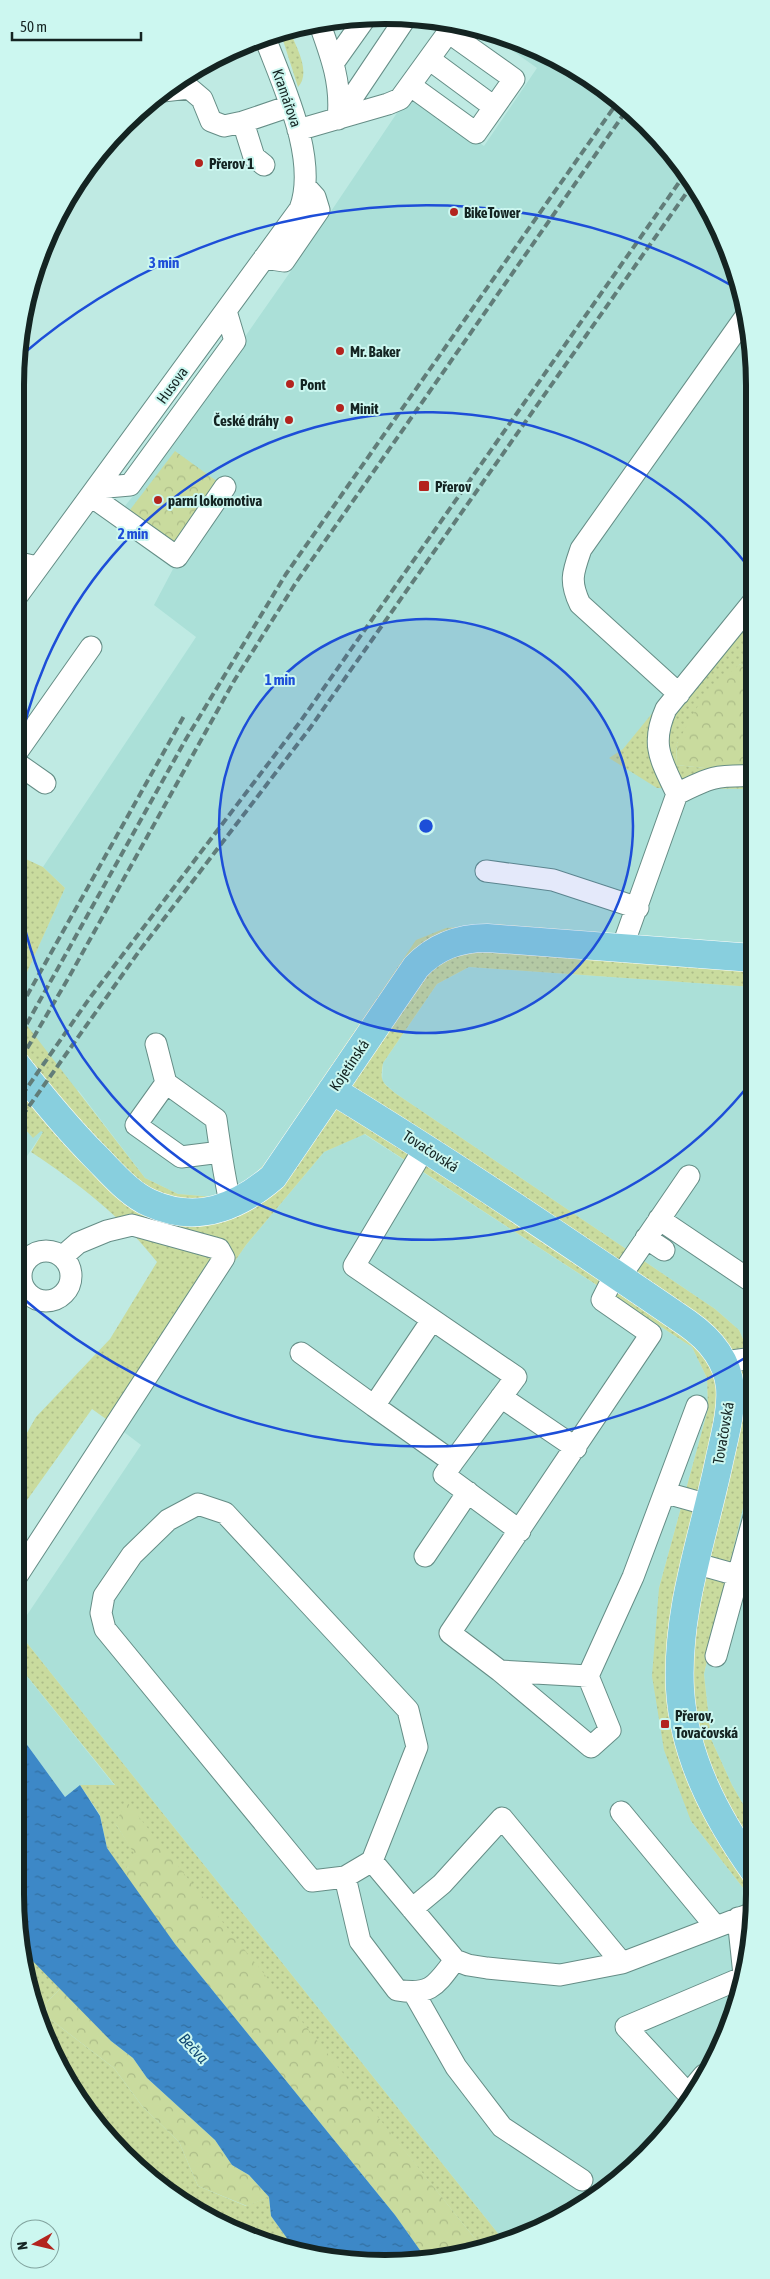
<svg xmlns="http://www.w3.org/2000/svg" width="770" height="2279" font-family="'Asap Condensed',sans-serif">
<style>
.built{fill:#abe0d8}
.grass{fill:url(#grass-dots)}
.forest{fill:url(#forest-crowns)}
.water{fill:url(#water-ripples)}
.lines{fill:none;stroke-linecap:round;stroke-linejoin:round}
.minor-casing{stroke:#658d86;stroke-width:23}
.major-casing{stroke:#fff;stroke-width:29}
.minor{stroke:#fff;stroke-width:21}
.major{stroke:#88cfde;stroke-width:28}
.rail{stroke:#617d79;stroke-width:4;stroke-dasharray:8 4;stroke-linecap:butt}
.ring{fill:none;stroke:#1d4ed8;stroke-width:2.5}
.poi-dot{fill:#b3241e;stroke:#ccf7f0;stroke-width:2}
.labels{text-anchor:middle;dominant-baseline:central;stroke-width:4;stroke-linejoin:round;paint-order:stroke}
.street-label{font-size:15px;fill:#142422;stroke:#ccf7f0}
.poi-label{font-size:15px;font-weight:bold;fill:#142422;stroke:#ccf7f0;text-anchor:start}
.water-label{font-size:16px;font-style:italic;fill:#124973;stroke:#ccf7f0}
.rim{fill:none;stroke:#142422;stroke-width:6}
.centre{fill:#1d4ed8;stroke:#ccf7f0;stroke-width:2.5}
.ring-label{font-size:15px;text-anchor:middle;font-weight:bold;fill:#1d4ed8;stroke:#ccf7f0;stroke-width:4;stroke-linejoin:round;paint-order:stroke}
</style>
<defs>
<pattern id="grass-dots" width="8" height="8" patternUnits="userSpaceOnUse" patternTransform="scale(1.25)"><rect width="8" height="8" fill="#c9db9e"/><path d="M2 2h.1M6 6h.1" fill="none" stroke="#acbc88" stroke-width="1.8" stroke-linecap="round"/></pattern>
<pattern id="forest-crowns" width="20" height="18" patternUnits="userSpaceOnUse" patternTransform="scale(1.25)"><rect width="20" height="18" fill="#c9db9e"/><path d="M2 6a3 3 0 1 1 6 0M12 15a3 3 0 1 1 6 0" fill="none" stroke="#acbc88"/></pattern>
<pattern id="water-ripples" width="26" height="14" patternUnits="userSpaceOnUse" patternTransform="scale(1.25)"><rect width="26" height="14" fill="#3d88c7"/><path d="M2 4q2-2 4 0t4 0M15 11q2-2 4 0t4 0" fill="none" stroke="#326fa1"/></pattern>
</defs>
<rect width="100%" height="100%" fill="#bfeae3"/>
<path class="built" d="M479,27l91,38 93,76 54,81 35,114v250l-18,27 -111,137 -13,8 98,30 45,1v155l-258,-20 -49,4 -180,234 -25,28 -27,7 -36,-3 -33,-16 -67,-88 -35,42 -28,42v-176l50,-110 -22,-21 153,-230 -42,-32 19,-36 -62,-46 27,-33 155,-222 118,-176 73,54 53,-78z
M469,967l284,20 1,377 -15,-34 -24,-21 -320,-216 -13,-12 1,-18 54,-79z
M364,1134l328,213 15,31 1,31 -49,179 32,233 63,81 -12,87 -50,111 -46,56 -55,45 -87,40 -489,-613v-21l12,8 114,-170 -21,-16 126,-184 78,-93z
M754,1461l1,364 -23,-40 -21,-46 -7,-65z
M22,1670l93,116 -35,-1 -15,12 -48,-66z"/>
<path class="grass" d="M289,29c6,16 23,43 9,58l-18,-56z
M752,586v87l-12,-9 -63,79 -1,22 77,8v16l-96,-1 -48,-30 14,-9 111,-136z
M15,854l28,13 22,21 -46,102 -4,-6z
M495,924l258,20v43l-284,-20 -32,17 -54,79c-3,18 -2,18 12,30l320,216 24,21 15,34v97l-50,213 7,65 21,46 23,40 -1,77 -63,-81 -27,-71 -12,-74 7,-88 49,-179 -1,-31 -15,-31 -327,-213 -41,18 -78,93 -126,184 -28,-20 -77,108v-63l21,-37 74,-78 47,-77c-35,-45 -79,-79 -126,-110l12,-20 -2,-1 -8,7 -18,-20v-108l130,168 33,16 36,3 27,-7 25,-28 150,-222 30,-12z
M15,1628l489,613 -20,9 -179,-223 -190,-204 21,32 -13,18 -16,-25 -7,-33 -20,-30h35l-92,-114 -4,21 -4,-5z
M20,1948l41,40 -14,14 -1,14 68,52 28,38 37,36 19,44 48,20 23,-9 2,19 23,32 -73,-22 -61,-38 -53,-50 -64,-103 -21,-69z"/>
<path class="forest" d="M175,451l50,36 -48,70 -54,-38z
M740,664l12,9 1,100 -77,-8 1,-22 26,-46z
M127,1802l357,448 -57,10 -32,-45 -220,-271 -52,-71 12,-18 -20,-32z
M61,1988l50,53 22,17 14,20 68,62 17,25 17,10 20,22 -22,9 -49,-20 -19,-44 -37,-36 -28,-38 -68,-52 1,-14z"/>
<path class="water" d="M15,1687l4,5 -2,39 48,66 15,-12 20,31 7,32 68,96 220,271 32,45 -18,3 -72,-2 -43,-13 -23,-32 -2,-19 -20,-22 -17,-10 -17,-25 -68,-62 -14,-20 -22,-17 -91,-93 -5,-54z"/>
<g class="lines">
<defs>
<path id="minor" d="M319,22c12,33 23,62 19,97
M429,59l65,48
M334,62l32,-45
M411,86l65,47 38,-54 -66,-47
M163,91l26,-3 13,11 9,22 13,5 19,-4
M338,119l69,-103
M298,130l90,-26 12,-5 55,-76
M264,165l-10,-8 -11,-35 47,-16
M264,258l20,3 35,-51 -4,-13 -10,-11
M96,488l34,-3 105,-144 -9,-30
M91,496l86,61 48,-70
M15,562l22,5
M15,599l285,-390c19,-51 -18,-125 -36,-174
M679,694l-99,-90c-11,-23 -7,-32 1,-55l165,-233
M15,755l76,-108
M15,762l30,21
M677,794c-16,-34 -27,-49 -11,-85l86,-106
M486,871l67,9 85,28
M622,948l55,-154c33,-17 39,-19 76,-18
M156,1044l10,39
M425,1147l-71,119 162,111 -63,85 -79,-56 58,-86
M221,1152l-40,5 -45,-32 30,-42 50,36c4,29 8,58 15,87
M659,1219l95,64
M646,1238l18,12
M21 1276a25 25 0 1 1 50 0a25 25 0 1 1-50 0Z
M620,1277l69,-101
M301,1353l73,53
M724,1362l30,-4
M501,1397l75,51
M453,1462l-9,13 76,56
M666,1493l43,12
M425,1556l43,-64
M694,1563l43,12
M15,1579l209,-321 -5,-9 -87,-24 -25,6 -29,12 -16,14
M716,1656l38,-139
M500,1671l-50,-38 201,-299 -49,-34 13,-26
M588,1676l-88,-5 91,76 19,-17 -22,-54 45,-99 64,-171
M621,1812l95,115
M372,1861l-27,16 -33,4 -207,-252 -4,-16 3,-17 28,-41 36,-35 30,-16 27,9 183,197 9,37 -45,114 83,99 13,5 19,3 73,7 62,-12 131,-50
M345,1877l15,64 37,49c34,6 39,-5 58,-30
M412,1909l30,-25 60,-66 120,145
M738,1918l6,57
M414,1993l42,74 46,60 80,53
M704,2075l-16,19 -62,-67 118,-50"/>
<path id="major" d="M15,1063c25,32 51,64 80,93 16,16 34,38 55,47 47,21 87,5 123,-26l143,-210c20,-21 43,-29 71,-29l266,20
M332,1090c121,74 238,153 355,233 23,16 40,36 43,64 2,25 -6,51 -11,75 -16,76 -43,148 -39,227 4,68 36,128 75,183"/>
</defs>
<use href="#minor" class="minor-casing"/>
<use href="#major" class="major-casing"/>
<use href="#minor" class="minor"/>
<use href="#major" class="major"/>
<path class="rail" d="M15,1017l169,-301
M15,1045l171,-306 100,-165 331,-471
M15,1069l54,-92 165,-296 63,-100 329,-470
M15,1105l74,-106 211,-277 385,-548
M15,1126l125,-176 170,-222 382,-543"/>
</g>
<circle cx="426" cy="826" r="207" fill="#1d4ed8" fill-opacity=".12"/>
<g class="ring">
<circle cx="426" cy="826" r="207"/>
<path d="M752 1081A414 414 0 0 1 15 876M15 776A414 414 0 0 1 752 571"/>
<path d="M750 1355A621 621 0 0 1 19 1295M23 354A621 621 0 0 1 736 288"/>
</g>
<g class="poi-dot">
<circle cx="199" cy="163" r="5"/>
<circle cx="454" cy="212" r="5"/>
<circle cx="340" cy="351" r="5"/>
<circle cx="290" cy="384" r="5"/>
<circle cx="340" cy="408" r="5"/>
<circle cx="289" cy="420" r="5"/>
<rect x="418" y="480" width="12" height="12" rx="2.5"/>
<circle cx="158" cy="500" r="5"/>
<rect x="660" y="1719" width="10" height="10" rx="2.5"/>
</g>
<g class="labels">
<g class="street-label">
<text transform="translate(287 98) rotate(71)">Kramářova</text>
<text transform="translate(172 385) rotate(-54)">Husova</text>
<text transform="translate(349 1065) rotate(-56)">Kojetínská</text>
<text transform="translate(431 1151) rotate(33)">Tovačovská</text>
<text transform="translate(723 1433) rotate(-80)">Tovačovská</text>
</g>
<g class="poi-label">
<text x="209" y="163">Přerov 1</text>
<text x="464" y="212">BikeTower</text>
<text x="350" y="351">Mr. Baker</text>
<text x="300" y="384">Pont</text>
<text x="350" y="408">Minit</text>
<text x="279" y="420" text-anchor="end">České dráhy</text>
<text x="435" y="486">Přerov</text>
<text x="168" y="500">parní lokomotiva</text>
<text x="675" y="1715">Přerov,<tspan x="675" dy="17">Tovačovská</tspan></text>
</g>
<g class="water-label">
<text transform="translate(194 2048) rotate(47)">Bečva</text>
</g>
</g>
<path d="M0 0H770V2279H0ZM385 24H385A361 361 0 0 1 746 385V1894A361 361 0 0 1 385 2255H385A361 361 0 0 1 24 1894V385A361 361 0 0 1 385 24Z" fill="#ccf7f0" fill-rule="evenodd"/>
<path class="rim" d="M385 24H385A361 361 0 0 1 746 385V1894A361 361 0 0 1 385 2255H385A361 361 0 0 1 24 1894V385A361 361 0 0 1 385 24Z"/>
<circle cx="426" cy="826" r="8" class="centre"/>
<g class="ring-label">
<text x="164" y="268">3 min</text>
<text x="133" y="539">2 min</text>
<text x="280" y="685">1 min</text>
</g>
<g transform="translate(35 2244) rotate(262)"><circle r="24" fill="#ccf7f0" stroke="#82a39e"/>
<path d="M0-4L9 19L0 12L-9 19Z" fill="#b3241e"/>
<text y="-8" font-size="14" font-weight="bold" text-anchor="middle" fill="#142422">N</text>
</g>
<path d="M12 32v8h129v-8" fill="none" stroke="#142422" stroke-width="2.5"/>
<text x="20" y="32" font-size="15" fill="#142422" stroke="#ccf7f0" stroke-width="4" paint-order="stroke">50 m</text>
</svg>
